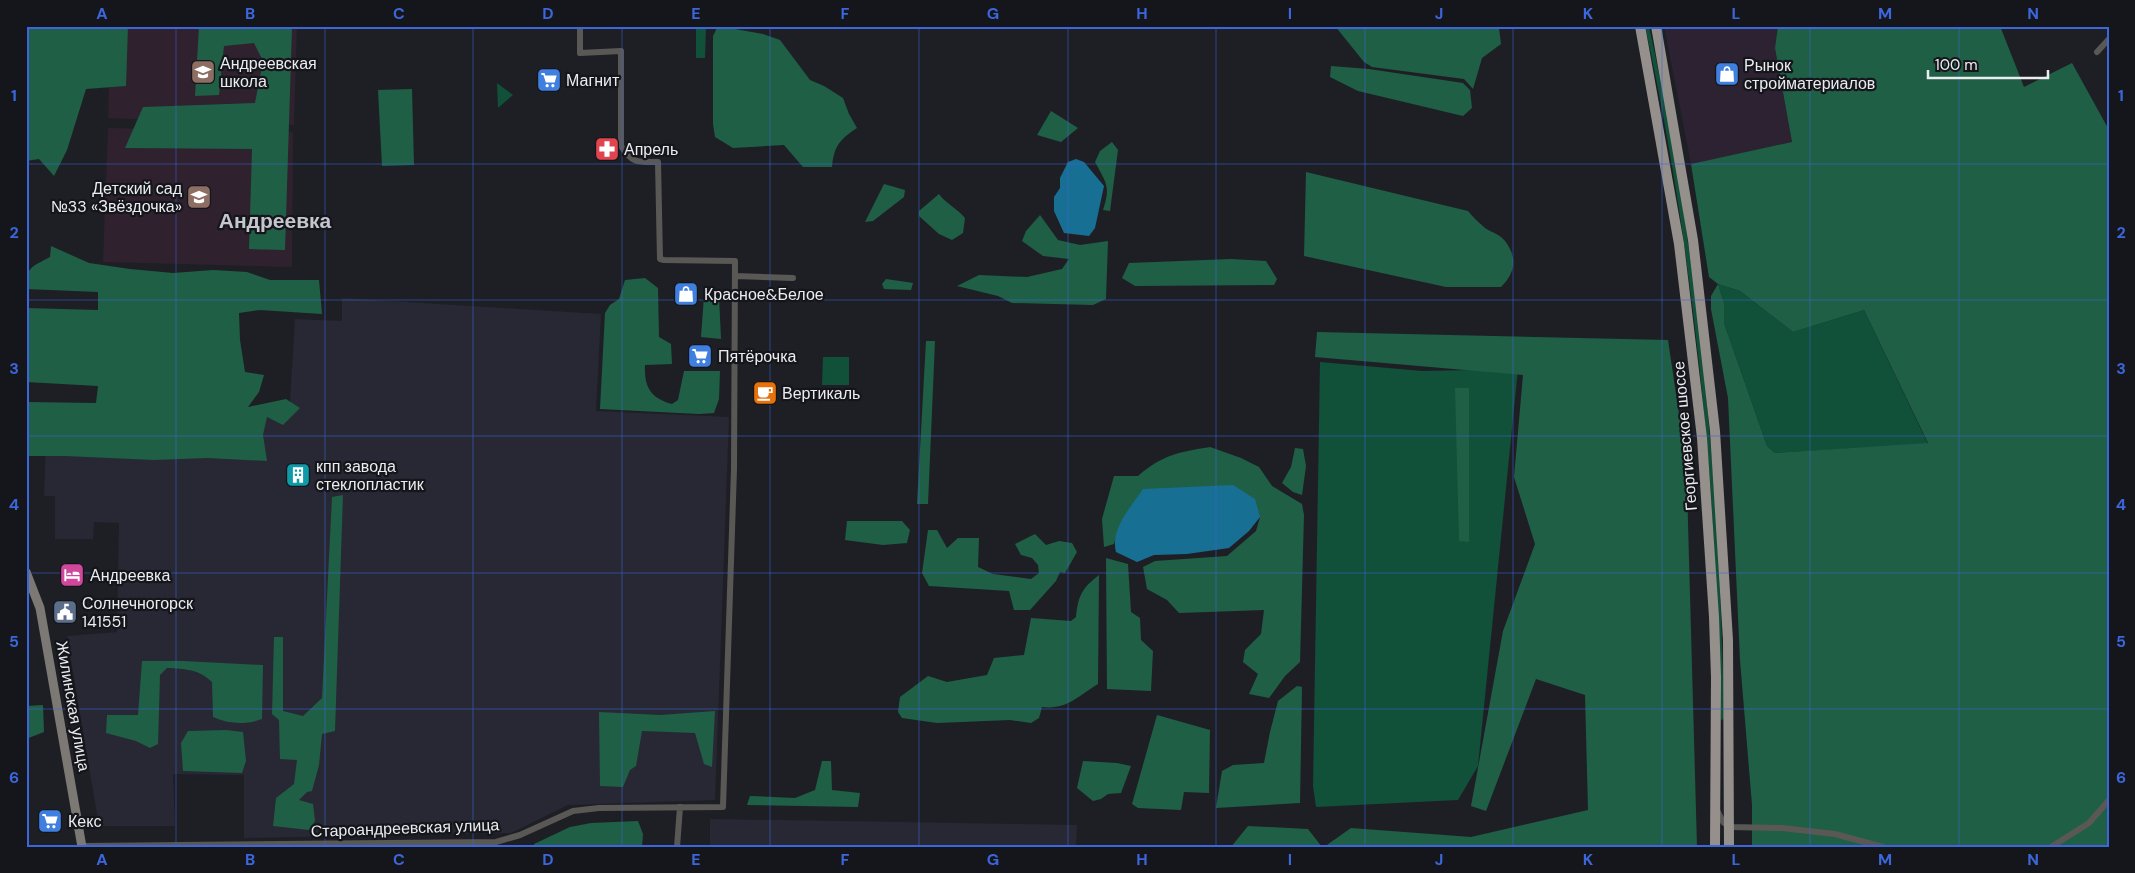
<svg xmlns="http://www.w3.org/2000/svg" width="2135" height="873" font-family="'DM Sans',sans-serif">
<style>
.commercial{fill:#2c2231}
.built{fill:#272833}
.education{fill:#2f212e}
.green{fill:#115039}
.forest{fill:#1f5f46;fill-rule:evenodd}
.water{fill:#186f94}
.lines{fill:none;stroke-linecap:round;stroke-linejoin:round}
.street{stroke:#5a5855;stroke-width:6}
.secondary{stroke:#7c7874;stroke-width:9}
.primary{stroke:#95908b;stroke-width:10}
.grid{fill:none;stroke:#3c66dc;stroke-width:1;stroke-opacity:0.55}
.labels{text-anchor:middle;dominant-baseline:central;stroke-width:4.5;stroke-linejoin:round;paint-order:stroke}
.poi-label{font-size:16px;fill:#ebecf0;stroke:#15161b;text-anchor:start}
.street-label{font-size:16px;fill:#ebecf0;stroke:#15161b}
.district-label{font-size:21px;font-weight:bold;fill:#c4c5cd;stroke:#15161b}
.neatline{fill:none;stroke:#3c66dc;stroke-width:2}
.grid-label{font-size:16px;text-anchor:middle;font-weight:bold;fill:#3c66dc}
</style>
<rect width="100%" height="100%" fill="#1e1f25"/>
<path class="commercial" d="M1664,26h114l-3,22 17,94 -101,22z"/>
<path class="built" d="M342,298l259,16 -5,97 133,6 -14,383 -147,5 -57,28 -267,5v-63l-71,-1 2,52h-76l-32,-190 50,-4 2,-109 -25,-1 -1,17h-38v-43h-11l2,-53 205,-25h38l6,-99 47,2z
M710,819l367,6 -1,22h-366z"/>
<path class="education" d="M111,26h186l-3,99 -186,-7z
M108,128l185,4 -1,135 -189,-5z"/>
<path class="green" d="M696,26h10l-1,32h-9z
M1645,26h4c50,227 71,461 75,693l-3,1c-4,-79 -5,-159 -11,-238 -12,-153 -32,-306 -65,-456z
M497,83l16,12 -15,13z
M1718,284l22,7 53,41 71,-22 64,134 -153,9 -8,-7 -43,-123v-20z
M823,357h26v28h-27z
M1320,362l102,9 96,-2 -40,397 -20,34 -142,7 -3,-21z"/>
<path class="forest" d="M26,26h102l-2,60 -40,3 -19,61 -13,26 -15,-17 -13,2z
M199,26l93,2 -7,222 -36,-1 3,-100 -127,-1 18,-41 112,-4 8,-42 -9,-18 -30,3 -5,49 -24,1z
M718,26l45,8 17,6 30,40 14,6 19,12 6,16 8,14c-17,11 -23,18 -25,39h-29l-19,-22 -51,3 -18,-11 -2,-13v-88z
M1335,26h161l3,2 2,16 -19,14 -9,31 -9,-10 -92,-12 -8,-5z
M1778,26h222l24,61 48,-24 37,67v717h-357v-42l-12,-145 -12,-262 -17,-89v-13l7,-12 -9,-7 -18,-113 101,-22 -17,-94zM1718,284l22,7 53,41 71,-22 64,133 -153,10 -8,-7 -43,-123v-20z
M1331,66l38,3 94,14 7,7 2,18 -9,8 -105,-25 -28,-14z
M412,89l2,76 -32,1 -4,-76z
M1051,111l27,17 -17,14 -24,-7z
M1112,142l6,8 -8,61 -7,-1c8,-24 3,-27 -8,-48l5,-11z
M1306,172l162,39c5,6 11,12 17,17 6,4 16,7 20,13 13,17 10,32 -4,46h-55l-142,-31z
M884,184l21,6 -1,7 -31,24 -8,1z
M939,194c7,10 18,14 26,24l-2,15 -11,7 -13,-6 -20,-18v-5z
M1040,215l18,25 22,5 28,-4 -2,58 -13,6 -81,-2 -14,-7 -41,-10 22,-11 48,2 35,-8 7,-10 -26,-3 -21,-15 4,-10z
M51,246l38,17 41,6 43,4 40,-3 34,2 23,8h49l3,34 -62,-4 -21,3 1,27 5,32 19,3 -5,17 -11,15 38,-8 14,9 -17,17 -16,-8 -4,18 4,26 -60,-3 -53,2 -89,-4h-39v-54l70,1 2,-17 -72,-4v-74l72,2v-18l-72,-3c0,-23 6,-22 24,-32z
M1231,259l35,2 11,18 -3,6 -139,1 -13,-8 7,-15z
M645,278l13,10 1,49 12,7 1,20 -27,1c-1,21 5,33 27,39l6,-4 6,-29h36l-1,28 -5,14 -15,1 -99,-5 5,-96 5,-8 9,-6 6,-19z
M886,279l27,4 -2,7 -27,-1 -2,-5z
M704,296h15l2,43 -20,-2z
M1317,332l351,8 17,115 2,32 10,360h-373l27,-19 120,9 117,-27 -3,-115 -49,-16 -50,132 -15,-5 32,-175 32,-87 -21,-67 9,-102 -208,-18z
M926,341h9l-7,163h-11z
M1455,388h14v154l-10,-1z
M1210,447l31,11 18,9 13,19 30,18 2,11 -4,147 -15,14 -16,22 -20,-4 9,-20 -15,-12 2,-12 16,-16 3,-24 -85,3 -12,-13 -20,-11 -4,-22 12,-6 72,-5 29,-25 4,-14 -140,8 -6,19 -10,3 -2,-28 12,-43h24c24,-21 41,-24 72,-29z
M1295,448l8,1 3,17 -4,29 -9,-3 -11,-9 9,-16z
M343,495l-8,236 -13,3 -3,31 -7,26 -5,1 -8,8 14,4 2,17 -6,9 -36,-4 3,-28 18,-14 3,-24 -17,-1 -1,-39 -7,-6 2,-77h9v74l20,5 19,-18 10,-201z
M847,521h55l8,9 -3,13 -24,2 -38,-5z
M928,530h9l10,18 11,-10h21l-1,29 15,7 38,5 8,-6 -1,-8 -6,-7 -11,-3 -6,-11 20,-10 11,11 13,-4 13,2 5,9 -12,21 -5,-1 -4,9 -26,29h-16l-5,-19 -80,-5 -7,-13z
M1106,558l22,6 3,48 9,6 1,22 12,11 -2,40 -44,-2z
M1099,575l-1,109c-20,12 -31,26 -56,23l-3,11 -8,5 -21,-3 -73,3 -35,-5 -4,-6 2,-15 28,-21 19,6 40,-7 7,-17 30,-3 7,-37 40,3 5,-4c2,-21 6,-29 23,-42z
M142,661h41l80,4 -1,54c-16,6 -34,5 -49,-2l-1,-35c-13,-13 -27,-13 -45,-14l-7,7 -2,69 -8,4 -14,-7 -30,-8 1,-18h31z
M1297,686l5,1 -2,116 -84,5 6,-37 11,-6 31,-2 6,-31 8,-31z
M43,705l1,27 -18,7v-33z
M715,711l-3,56 -8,-3 -9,-31 -53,-2 -6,35 -6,4 -7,17 -23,-1 -1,-74 61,3z
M1157,715l53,15 -1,63 -25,-1 -3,18 -43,-2 -6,-4z
M226,730l17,2 3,29 -4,12 -59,-2 -2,-28 7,-12z
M822,761h9l1,29 28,3 -2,14 -111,-2 3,-9 45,2 20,-8z
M1083,761l34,2 14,3 -10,27 -13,1 -7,5 -8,2 -16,-13z
M638,821l5,13 -1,13h-108v-3l36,-17 21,-4z
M1248,826l60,3 14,18h-91z"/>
<path class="water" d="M1076,159l8,3 20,24 -9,42 -6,8 -25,-3 -10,-22v-14l6,-9v-10l8,-16z
M1233,485l22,14 5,18 -11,14 -20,17 -42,6 -33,1 -17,7 -21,-10c-6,-23 15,-45 27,-63z"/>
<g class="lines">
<path class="street" d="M2097,52l12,-13
M736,276l57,2
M1717,810l6,12 7,5 52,1 53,6 48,13
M82,846l414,-4 24,-7 53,-24 26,-3 124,-1 11,-338 1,-208 -71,-1 -4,-1 -2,-97c-19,0 -26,2 -37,-16v-95l-41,2v-27
M677,847l3,-40
M2051,847l38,-24 20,-23"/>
<path class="secondary" d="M26,572l14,36 42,239"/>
<path class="primary" d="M1640,26l39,218 23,194 12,179 2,60 -1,170
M1656,26l37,214 22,191 13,209 1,207"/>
</g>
<path class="grid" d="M176,26v821M325,26v821M473,26v821M622,26v821M770,26v821M919,26v821M1068,26v821M1216,26v821M1365,26v821M1513,26v821M1662,26v821M1810,26v821M1959,26v821M26,164h2083M26,300h2083M26,436h2083M26,573h2083M26,709h2083"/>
<defs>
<symbol id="school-square" viewBox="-11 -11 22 22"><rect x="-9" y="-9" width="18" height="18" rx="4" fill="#8d6e63" stroke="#15161b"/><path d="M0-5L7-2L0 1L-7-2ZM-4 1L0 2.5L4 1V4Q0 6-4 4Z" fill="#fff"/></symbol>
<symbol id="shop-square" viewBox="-11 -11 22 22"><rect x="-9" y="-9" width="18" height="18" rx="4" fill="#3f7fe0" stroke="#15161b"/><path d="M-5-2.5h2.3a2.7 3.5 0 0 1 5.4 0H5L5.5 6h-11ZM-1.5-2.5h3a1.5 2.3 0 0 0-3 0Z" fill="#fff"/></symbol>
<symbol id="supermarket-square" viewBox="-11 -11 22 22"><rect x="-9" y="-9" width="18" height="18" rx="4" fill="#3f7fe0" stroke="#15161b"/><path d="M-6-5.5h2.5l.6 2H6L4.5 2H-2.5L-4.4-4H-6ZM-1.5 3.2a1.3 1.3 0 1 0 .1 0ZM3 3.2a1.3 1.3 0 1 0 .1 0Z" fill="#fff"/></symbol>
<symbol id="pharmacy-square" viewBox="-11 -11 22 22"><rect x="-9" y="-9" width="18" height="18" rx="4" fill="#e0444e" stroke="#15161b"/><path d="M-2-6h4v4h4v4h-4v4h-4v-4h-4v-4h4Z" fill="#fff"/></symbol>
<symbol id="cafe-square" viewBox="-11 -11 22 22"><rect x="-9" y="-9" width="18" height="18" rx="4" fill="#e8710a" stroke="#15161b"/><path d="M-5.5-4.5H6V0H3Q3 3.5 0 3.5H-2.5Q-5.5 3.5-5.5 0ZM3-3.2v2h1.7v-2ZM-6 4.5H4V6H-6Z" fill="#fff"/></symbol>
<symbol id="building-square" viewBox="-11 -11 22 22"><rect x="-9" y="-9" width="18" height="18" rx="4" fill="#0f9aa8" stroke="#15161b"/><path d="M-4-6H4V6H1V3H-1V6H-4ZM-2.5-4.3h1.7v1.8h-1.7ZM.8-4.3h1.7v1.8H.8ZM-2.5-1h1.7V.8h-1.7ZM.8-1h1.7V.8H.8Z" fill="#fff"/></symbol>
<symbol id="hotel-square" viewBox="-11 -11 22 22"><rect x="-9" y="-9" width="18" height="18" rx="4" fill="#d1479c" stroke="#15161b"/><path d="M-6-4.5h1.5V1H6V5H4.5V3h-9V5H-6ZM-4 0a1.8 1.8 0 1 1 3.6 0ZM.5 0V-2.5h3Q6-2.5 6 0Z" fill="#fff"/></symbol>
<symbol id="civic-square" viewBox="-11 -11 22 22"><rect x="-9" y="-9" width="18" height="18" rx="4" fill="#5c6f8a" stroke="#15161b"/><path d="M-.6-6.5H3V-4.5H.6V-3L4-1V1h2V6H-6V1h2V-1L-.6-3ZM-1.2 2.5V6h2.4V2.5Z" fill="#fff"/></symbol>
</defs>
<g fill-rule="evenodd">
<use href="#school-square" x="189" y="58" width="28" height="28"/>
<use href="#shop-square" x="1713" y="60" width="28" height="28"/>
<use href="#supermarket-square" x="535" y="66" width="28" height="28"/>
<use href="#pharmacy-square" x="593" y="135" width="28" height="28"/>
<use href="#school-square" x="185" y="183" width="28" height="28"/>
<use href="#shop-square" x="672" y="280" width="28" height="28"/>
<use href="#supermarket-square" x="686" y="342" width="28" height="28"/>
<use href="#cafe-square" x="751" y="379" width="28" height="28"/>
<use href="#building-square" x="284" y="461" width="28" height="28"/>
<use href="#hotel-square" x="58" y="561" width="28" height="28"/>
<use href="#civic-square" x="51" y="598" width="28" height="28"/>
<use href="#supermarket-square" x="36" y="807" width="28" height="28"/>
</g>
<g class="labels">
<g class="poi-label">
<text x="220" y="63">Андреевская<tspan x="220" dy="18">школа</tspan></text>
<text x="1744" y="65">Рынок<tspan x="1744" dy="18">стройматериалов</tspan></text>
<text x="566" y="80">Магнит</text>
<text x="624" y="149">Апрель</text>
<text x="182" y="188" text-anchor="end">Детский сад<tspan x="182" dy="18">№33 «Звёздочка»</tspan></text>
<text x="704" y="294">Красное&amp;Белое</text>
<text x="718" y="356">Пятёрочка</text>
<text x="782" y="393">Вертикаль</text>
<text x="316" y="466">кпп завода<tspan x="316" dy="18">стеклопластик</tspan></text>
<text x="90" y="575">Андреевка</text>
<text x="82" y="603">Солнечногорск<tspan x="82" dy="18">141551</tspan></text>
<text x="68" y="821">Кекс</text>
</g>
<g class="street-label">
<text transform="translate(1685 436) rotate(-95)">Георгиевское шоссе</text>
<text transform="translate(73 706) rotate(80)">Жилинская улица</text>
<text transform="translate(405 828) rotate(-2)">Староандреевская улица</text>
</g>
<g class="district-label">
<text x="275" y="221">Андреевка</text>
</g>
</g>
<rect width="2135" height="873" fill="none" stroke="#15161b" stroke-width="55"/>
<path d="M1928 70v8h120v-8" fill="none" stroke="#ebecf0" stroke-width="2.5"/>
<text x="1935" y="70" font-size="15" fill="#ebecf0" stroke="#15161b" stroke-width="4" paint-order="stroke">100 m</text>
<rect x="28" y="28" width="2080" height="818" class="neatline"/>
<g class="grid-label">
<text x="102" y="19">A</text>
<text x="250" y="19">B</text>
<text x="399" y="19">C</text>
<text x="548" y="19">D</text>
<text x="696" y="19">E</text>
<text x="845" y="19">F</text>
<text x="993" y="19">G</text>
<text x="1142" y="19">H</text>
<text x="1290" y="19">I</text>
<text x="1439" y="19">J</text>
<text x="1588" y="19">K</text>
<text x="1736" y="19">L</text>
<text x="1885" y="19">M</text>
<text x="2033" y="19">N</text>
<text x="14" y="101">1</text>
<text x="2121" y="101">1</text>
<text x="14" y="238">2</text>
<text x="2121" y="238">2</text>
<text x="14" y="374">3</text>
<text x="2121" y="374">3</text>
<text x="14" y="510">4</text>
<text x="2121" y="510">4</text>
<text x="14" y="647">5</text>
<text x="2121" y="647">5</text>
<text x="14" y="783">6</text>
<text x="2121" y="783">6</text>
<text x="102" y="865">A</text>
<text x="250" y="865">B</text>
<text x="399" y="865">C</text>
<text x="548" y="865">D</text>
<text x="696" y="865">E</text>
<text x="845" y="865">F</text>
<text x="993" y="865">G</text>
<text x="1142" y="865">H</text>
<text x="1290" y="865">I</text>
<text x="1439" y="865">J</text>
<text x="1588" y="865">K</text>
<text x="1736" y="865">L</text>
<text x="1885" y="865">M</text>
<text x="2033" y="865">N</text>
</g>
</svg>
